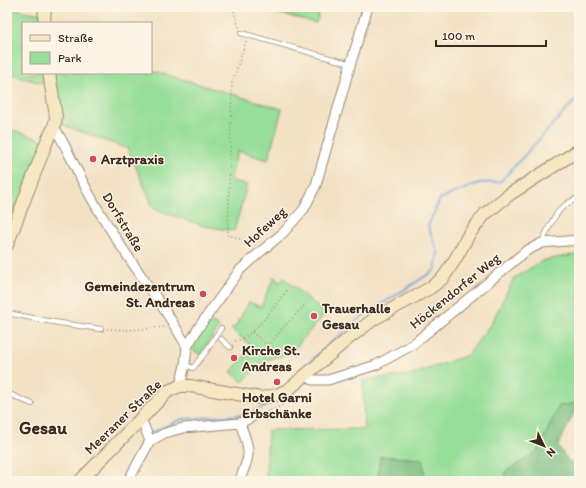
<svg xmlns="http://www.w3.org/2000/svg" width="586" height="488" font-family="Itim,sans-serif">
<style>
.green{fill:#96de99;stroke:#68845c}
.forest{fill:#78bd81;stroke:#5a7450}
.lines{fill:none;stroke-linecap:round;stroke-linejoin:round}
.stream{stroke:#70a0da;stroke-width:2}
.lane-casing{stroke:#978671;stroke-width:6}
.street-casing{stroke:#978671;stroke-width:11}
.secondary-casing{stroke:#978671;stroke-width:14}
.path{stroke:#978671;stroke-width:1.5;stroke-dasharray:1 3;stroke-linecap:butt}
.lane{stroke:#fff;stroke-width:4.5}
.street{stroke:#fff;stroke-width:9}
.secondary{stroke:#f7e8c3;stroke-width:12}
.poi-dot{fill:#d1495b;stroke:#fcf5e5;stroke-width:1.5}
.labels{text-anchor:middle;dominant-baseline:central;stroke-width:3;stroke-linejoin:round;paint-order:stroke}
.poi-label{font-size:14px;font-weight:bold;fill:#3b2a1e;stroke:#fcf5e5;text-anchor:start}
.street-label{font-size:14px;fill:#3b2a1e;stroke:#fcf5e5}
.district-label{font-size:18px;font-weight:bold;fill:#3b2a1e;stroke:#fcf5e5}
</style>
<rect width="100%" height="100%" fill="#fcf5e5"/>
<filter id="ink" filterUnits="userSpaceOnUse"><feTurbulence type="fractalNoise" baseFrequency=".025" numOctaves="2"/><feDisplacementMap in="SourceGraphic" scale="8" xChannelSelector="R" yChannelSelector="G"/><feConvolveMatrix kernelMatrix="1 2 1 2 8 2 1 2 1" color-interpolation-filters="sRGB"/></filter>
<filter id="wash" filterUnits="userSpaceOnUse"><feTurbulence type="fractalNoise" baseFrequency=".012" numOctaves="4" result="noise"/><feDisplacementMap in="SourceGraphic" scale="16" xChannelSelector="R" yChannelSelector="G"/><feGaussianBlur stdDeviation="0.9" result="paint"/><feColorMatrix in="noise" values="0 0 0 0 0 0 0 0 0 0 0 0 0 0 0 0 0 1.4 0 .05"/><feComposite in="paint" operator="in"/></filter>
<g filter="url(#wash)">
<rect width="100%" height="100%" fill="#f3e1c4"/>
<path class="green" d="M254,7h67l-5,16z
M7,8l34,6v9h-18v50h22l2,12 -40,-12z
M151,70l131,39 -14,51 -30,-9 -8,29 17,5 -13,46 -30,-5 -50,-17 -26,-60 -65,-24 -10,-38 -1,-14h99z
M7,128l38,13 -36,84 -2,-2z
M579,254v148l-20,5 -22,45 -32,20 1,9h-80l-4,-22 -42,-3 -2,25h-33l-79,-4 2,-47 96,-1 -1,-49 48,-5 57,-20 24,-33 22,-44 30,-18z
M274,277l6,5 4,-4 41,35 -34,40 -28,8 -20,21 -12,-10 17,-20 -2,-2 4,-5 -19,-16 5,-3 13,-24 12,5z
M208,320l11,7 -19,28 -11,-8z"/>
<path class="forest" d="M579,402l-21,44 12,17 9,3v15h-73l-1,-9 32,-20 22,-46z
M380,456l42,3 4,22h-48z"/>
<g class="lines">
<path class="stream" d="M297,373l60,-53 78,-50 3,-18 -10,-26 12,-27 39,-16 21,-1 79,-86
M149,434l33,-15 63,-4 46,-20
M121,481l24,-42"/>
</g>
</g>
<g filter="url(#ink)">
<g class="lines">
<defs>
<path id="lane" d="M241,33l110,31
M542,243c5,-12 12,-29 23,-38 4,-3 10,-5 14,-8
M7,313l46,9 48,7
M221,339l9,8
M185,365l8,3 12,-15 16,-25
M7,393l25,11"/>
<path id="street" d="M54,127c8,12 13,23 19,35 10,21 21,42 34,62 25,42 57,80 80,123
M306,375l7,5h15l48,-15 36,-20 114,-94 16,-8 37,-3
M180,386l5,-21 2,-18 12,-20 41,-57 12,-11 31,-26 21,-24 12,-24 34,-119 18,-59
M141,419l9,22
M128,481l22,-40 15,-8 18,-5 57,-5 12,-6
M239,481c13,-28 11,-30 1,-58"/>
<path id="secondary" d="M44,23l1,-16
M7,245l40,-104 7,-14 2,-10 -7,-44
M80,481l88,-90 12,-5h10l71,12 15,-3 12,-5 61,-52 25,-19 56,-31 13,-10 13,-20 13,-24 16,-20 25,-20 69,-44"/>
</defs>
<use href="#lane" class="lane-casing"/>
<use href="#street" class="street-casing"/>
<use href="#secondary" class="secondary-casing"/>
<path class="path" d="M233,7l6,21
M246,41l-14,42 -4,152 29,9
M198,303l2,-5
M107,329l21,1 39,-3
M252,332l14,12 5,-1 11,-14 23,-24
M235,341c17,-2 42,-38 53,-52
M259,414l20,-7 10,-6"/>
<use href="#lane" class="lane"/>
<use href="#street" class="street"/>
<use href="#secondary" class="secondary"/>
</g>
</g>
<g class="poi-dot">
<circle cx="93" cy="159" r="4"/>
<circle cx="203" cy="294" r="4"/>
<circle cx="314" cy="316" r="4"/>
<circle cx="234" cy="358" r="4"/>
<circle cx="277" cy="382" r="4"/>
</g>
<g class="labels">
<g class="poi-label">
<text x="101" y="159">Arztpraxis</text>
<text x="195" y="286" text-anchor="end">Gemeindezentrum<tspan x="195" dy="16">St. Andreas</tspan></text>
<text x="322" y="308">Trauerhalle<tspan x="322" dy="16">Gesau</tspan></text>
<text x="242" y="350">Kirche St.<tspan x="242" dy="16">Andreas</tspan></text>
<text x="277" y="397" text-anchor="middle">Hotel Garni<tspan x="277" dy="16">Erbschänke</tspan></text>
</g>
<g class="street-label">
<text transform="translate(123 222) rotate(59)">Dorfstraße</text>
<text transform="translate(265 227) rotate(-43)">Hofeweg</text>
<text transform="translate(455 291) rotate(-39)">Höckendorfer Weg</text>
<text transform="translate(123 417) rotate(-44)">Meeraner Straße</text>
</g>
<g class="district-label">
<text x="43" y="428">Gesau</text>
</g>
</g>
<rect width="586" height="488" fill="none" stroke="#fcf5e5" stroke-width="24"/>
<rect x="22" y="22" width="130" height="52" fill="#fcf5e5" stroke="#afa495"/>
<rect x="30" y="35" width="20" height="6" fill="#f7e8c3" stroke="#afa495"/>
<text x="58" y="42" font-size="12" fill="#3b2a1e">Straße</text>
<rect x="30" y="52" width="20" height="12" fill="#96de99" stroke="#afa495"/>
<text x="58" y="62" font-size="12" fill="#3b2a1e">Park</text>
<g transform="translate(544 446) rotate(133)" stroke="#fcf5e5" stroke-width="3" paint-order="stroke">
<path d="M0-3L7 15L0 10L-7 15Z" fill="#3b2a1e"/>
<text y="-6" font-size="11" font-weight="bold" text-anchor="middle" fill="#3b2a1e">N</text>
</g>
<path d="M436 40v6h110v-6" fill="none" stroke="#3b2a1e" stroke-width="2"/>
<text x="442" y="40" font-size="12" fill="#3b2a1e" stroke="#fcf5e5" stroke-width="3" paint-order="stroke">100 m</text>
</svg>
